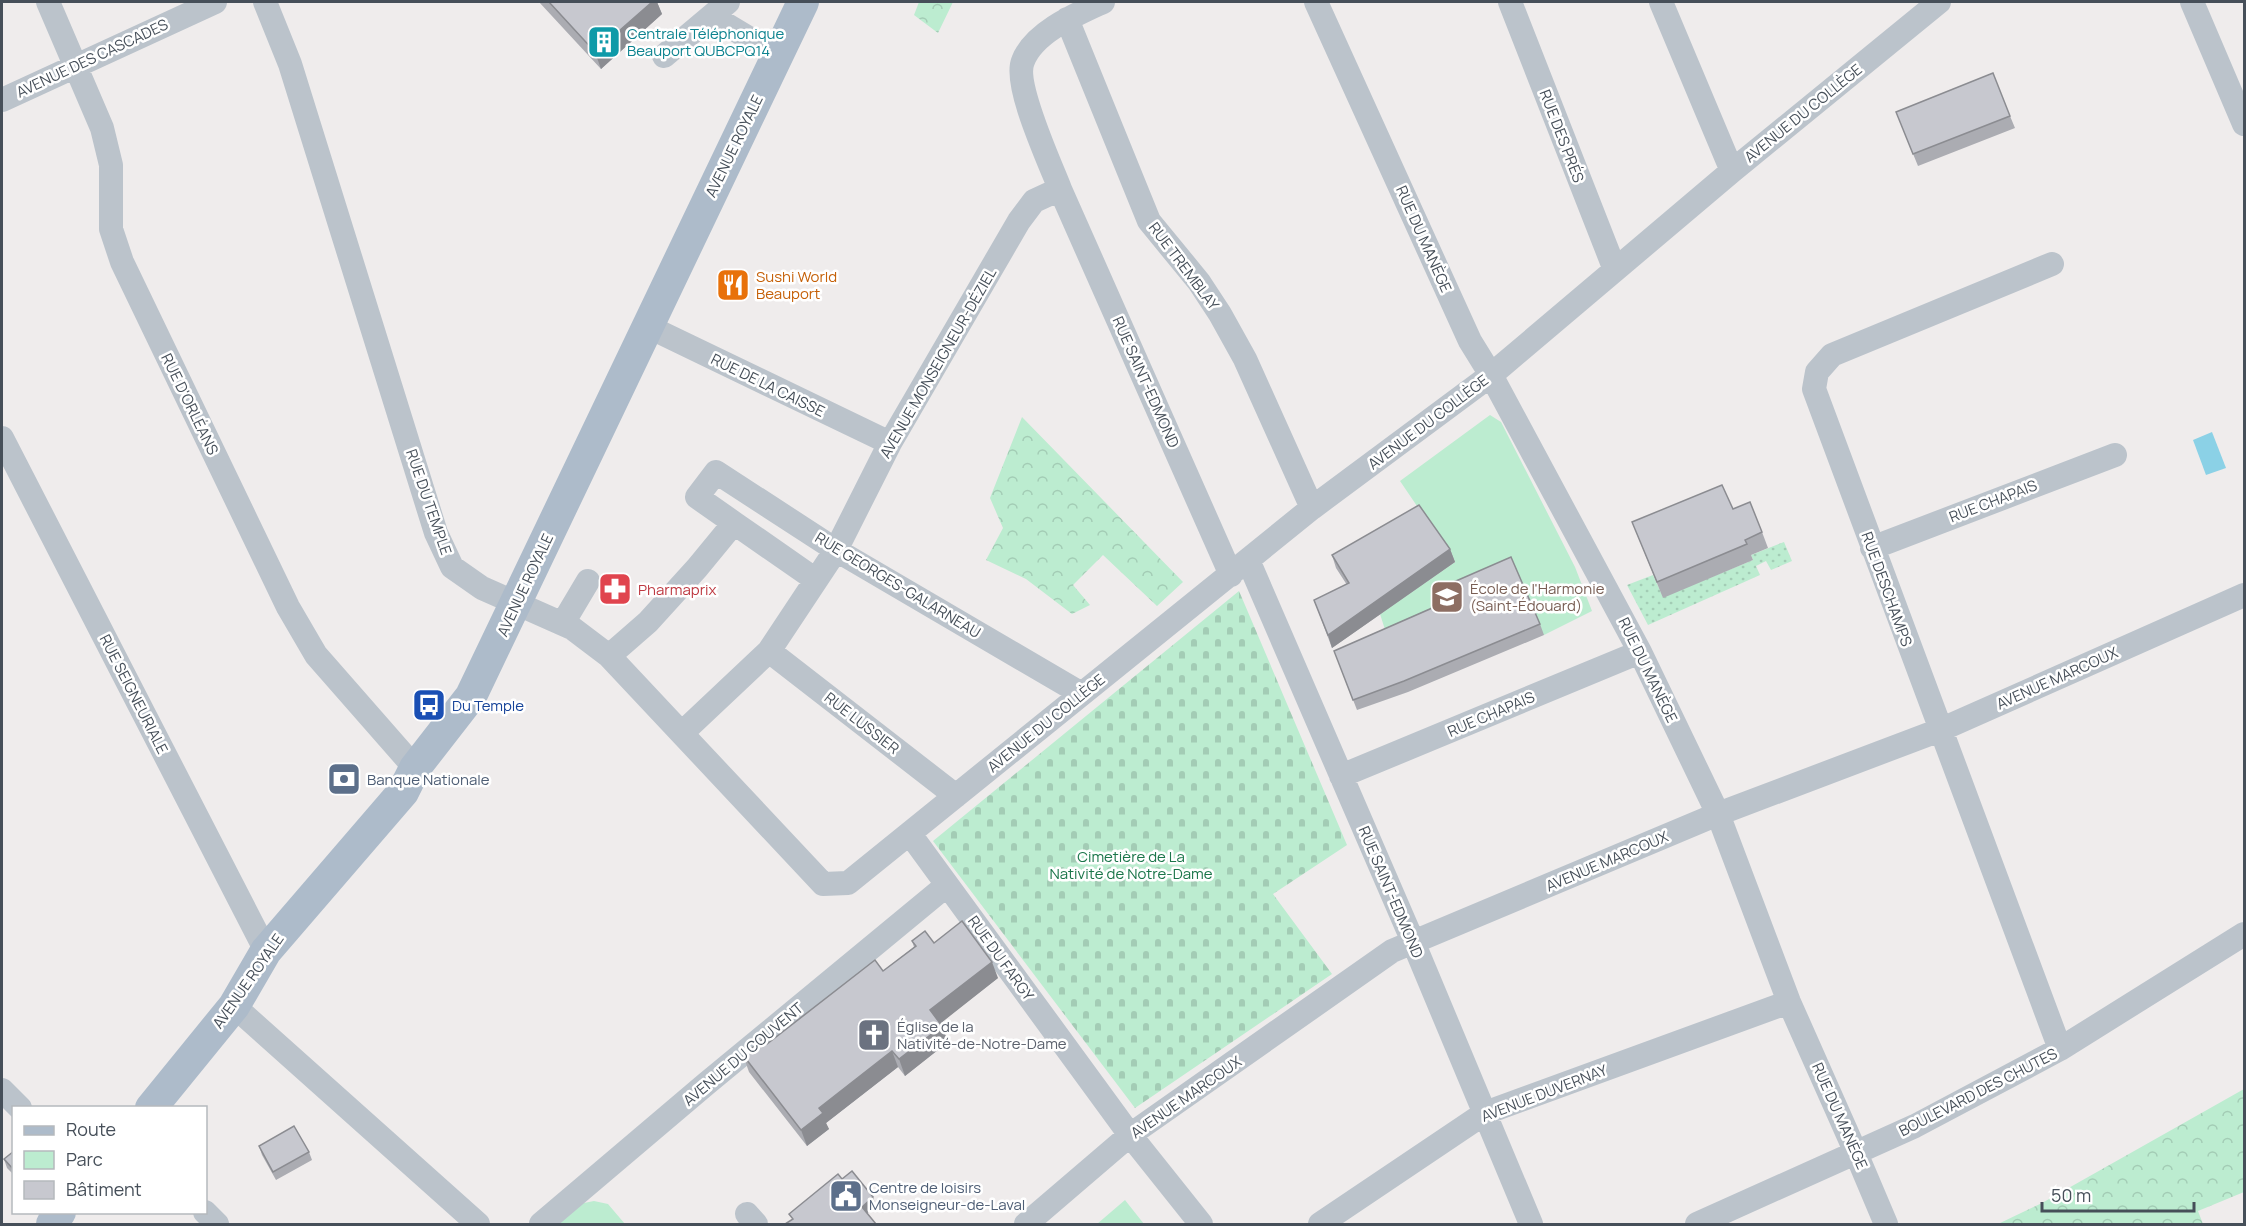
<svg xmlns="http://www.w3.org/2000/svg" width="2246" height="1226" font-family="Manrope,sans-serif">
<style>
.grass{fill:url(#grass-dots)}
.forest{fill:url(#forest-crowns)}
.cemetery{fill:url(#cemetery-stones)}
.green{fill:#bcecd0}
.water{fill:#8bd1e6}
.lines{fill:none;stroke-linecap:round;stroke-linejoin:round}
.minor{stroke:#bbc3cb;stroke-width:24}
.major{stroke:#adbbca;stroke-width:32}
.wall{fill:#abacb2}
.shaded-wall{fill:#8b8c91}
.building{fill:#c7c8cf;stroke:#8b8c91;stroke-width:1.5}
.labels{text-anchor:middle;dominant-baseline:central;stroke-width:5;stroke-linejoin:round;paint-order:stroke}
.culture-label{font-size:15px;fill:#0d838f;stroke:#fff;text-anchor:start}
.street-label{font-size:15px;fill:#464f59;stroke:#fff}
.food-label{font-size:15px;fill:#c56008;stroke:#fff;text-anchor:start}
.education-label{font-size:15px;fill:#785e54;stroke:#fff;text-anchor:start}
.health-label{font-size:15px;fill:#be3a42;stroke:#fff;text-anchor:start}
.transit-label{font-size:15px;fill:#164399;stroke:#fff;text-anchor:start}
.service-label{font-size:15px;fill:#4e5e75;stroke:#fff;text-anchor:start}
.park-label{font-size:15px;fill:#1b764a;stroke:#fff}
.worship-label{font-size:15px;fill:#5b616d;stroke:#fff;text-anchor:start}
</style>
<defs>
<pattern id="grass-dots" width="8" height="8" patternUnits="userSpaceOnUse" patternTransform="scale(1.5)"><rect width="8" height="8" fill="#bcecd0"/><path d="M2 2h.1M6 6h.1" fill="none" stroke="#a3ccb5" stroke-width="1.8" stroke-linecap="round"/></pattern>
<pattern id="forest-crowns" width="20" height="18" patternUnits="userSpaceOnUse" patternTransform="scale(1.5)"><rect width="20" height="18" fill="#bcecd0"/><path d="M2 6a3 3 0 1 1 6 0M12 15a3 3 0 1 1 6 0" fill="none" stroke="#a3ccb5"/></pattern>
<pattern id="cemetery-stones" width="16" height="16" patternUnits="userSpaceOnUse" patternTransform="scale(1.5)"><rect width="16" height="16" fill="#bcecd0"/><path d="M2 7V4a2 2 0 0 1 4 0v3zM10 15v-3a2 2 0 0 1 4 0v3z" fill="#a3ccb5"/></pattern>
</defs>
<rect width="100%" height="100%" fill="#efecec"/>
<path class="grass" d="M1784,542l8,19 -21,9 -5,-9 -10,5 4,9 -112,50 -21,-40 26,-10 10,22 90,-37 -2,-5z"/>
<path class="forest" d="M919,2h34l-15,31 -24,-18z
M1022,417l161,165 -26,24 -54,-51 -30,30 17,20 -18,9 -46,-35 -40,-19 17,-32 -13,-30z
M2244,1089v103l-46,19 5,13h-205l44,-21z"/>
<path class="cemetery" d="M1239,591l108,254 -74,49 59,80 -197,134 -202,-267z"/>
<path class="green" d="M1490,415l11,7 74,145 17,44 -48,24 -107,-33 6,14 -46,51 -17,-53 75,-52 -55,-81z
M1125,1200l19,24h-47z
M594,1201l14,3 17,20h-70l24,-20z"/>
<path class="water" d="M2212,432l14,36 -20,7 -13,-35z"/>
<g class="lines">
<path class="minor" d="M48,2l54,126 9,37v64l11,33 166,345 28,48 99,113
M265,2l25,62 146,469 16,34 30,21 90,40 37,28 214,228 25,-1 464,-375 179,-133 241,-204 207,-169
M1316,2l154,339 21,34 149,277 78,162 71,188 67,151 30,71
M1510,2l105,268
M1661,2l71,169
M2192,2l52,122
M712,16l65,39
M1067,19l82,202 50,61 21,32 25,45 67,149
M664,56l64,-54
M2,100l213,-98
M1060,189l171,386
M2052,264l-220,91 -15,17 -3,17 246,660
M647,326l243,117
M2,438l264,513
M734,523l-37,-26 19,-25 120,78 246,144
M1872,548l243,-93
M1248,560l166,384 117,280
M563,623l25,-42
M769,651l187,145
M609,656l39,-34 49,-54 37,-45 82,57
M682,733l87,-82 67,-101 54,-107 129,-222 15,-20 26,-12c-10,-26 -47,-105 -37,-128 11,-29 54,-47 80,-59
M1341,776l299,-124
M910,834l220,301 71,89
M234,1006l244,218
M2,1090l18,18
M205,1212l12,12
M747,1214l9,10
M541,1224l165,-140 241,-199
M1026,1224l104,-89 262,-184 326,-137 222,-84 304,-135
M1320,1224l165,-111 304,-111
M1697,1224l218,-98 145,-77 184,-115"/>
<path class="major" d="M151,1108l83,-102 32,-55 137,-159 12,-24 56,-72 332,-694
M52,1224l8,-12"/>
</g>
<path class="wall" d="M539,2h118l5,12 -61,55z
M1896,112l114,4 5,12 -97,38z
M1733,509l29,23 6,16 -17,7 2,5 -90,38 -31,-76z
M1450,549l5,13 -123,86 -18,-48 33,-15 -11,-17 -4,-13z
M1433,591l107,33 4,11 -136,57 -51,18 -23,-59 104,-46z
M912,941l22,2 64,35 -58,45 2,3 6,16 -43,34 -7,-9 -72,56 3,6 -22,17 -58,-74 -6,-17 24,-11 116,-73 31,-24z
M259,1146l50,6 3,8 -36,20 -14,-25z
M14,1151v24l-7,-7 -3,-9z"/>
<path class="shaded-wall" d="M652,2h5l5,12 -61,55 -6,-17z
M1450,549l5,13 -123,86 -4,-13z
M992,962l6,16 -62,49 -6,-17z
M942,1026l6,16 -43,34 -6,-17z
M892,1051l6,16 -72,56 3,6 -22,17 -6,-16 18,-22z
M873,1197l3,9 -11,9 -3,-8z"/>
<path class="building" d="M549,2h103l-57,50z
M1993,73l17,43 -97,38 -17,-42z
M1722,485l11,24 17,-7 12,30 -17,8 2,4 -90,38 -25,-60z
M1419,505l31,44 -122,86 -14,-35 35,-17 -17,-28z
M1511,557l29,67 -136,57 -51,19 -19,-49 105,-46 -6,-14z
M962,921l30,41 -62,48 12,16 -43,33 -7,-8 -73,57 4,5 -22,17 -58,-75 20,-16 4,5 108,-84 8,11 33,-25 -4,-5 13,-10 9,12z
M294,1126l15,26 -36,20 -14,-26z
M14,1151v19l-10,-11z
M852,1171l21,26 -11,10 14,17h-91l8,-5 -4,-5 49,-40 4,5z"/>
<defs>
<symbol id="building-square" viewBox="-11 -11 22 22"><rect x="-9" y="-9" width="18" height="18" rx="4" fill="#0f9aa8" stroke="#fff"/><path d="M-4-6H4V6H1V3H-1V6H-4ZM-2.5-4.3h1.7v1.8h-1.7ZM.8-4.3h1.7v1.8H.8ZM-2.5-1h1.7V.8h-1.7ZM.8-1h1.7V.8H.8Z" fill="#fff"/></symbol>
<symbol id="restaurant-square" viewBox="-11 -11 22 22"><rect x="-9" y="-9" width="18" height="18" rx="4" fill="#e8710a" stroke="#fff"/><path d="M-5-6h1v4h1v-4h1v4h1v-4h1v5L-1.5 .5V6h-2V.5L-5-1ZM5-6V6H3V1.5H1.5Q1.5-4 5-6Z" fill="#fff"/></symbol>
<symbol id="pharmacy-square" viewBox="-11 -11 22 22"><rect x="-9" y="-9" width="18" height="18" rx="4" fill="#e0444e" stroke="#fff"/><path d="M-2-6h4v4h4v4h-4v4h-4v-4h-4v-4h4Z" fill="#fff"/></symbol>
<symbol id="school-square" viewBox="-11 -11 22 22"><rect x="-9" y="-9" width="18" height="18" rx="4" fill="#8d6e63" stroke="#fff"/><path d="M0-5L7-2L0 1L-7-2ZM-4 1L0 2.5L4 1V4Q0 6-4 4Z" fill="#fff"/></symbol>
<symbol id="bus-square" viewBox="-11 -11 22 22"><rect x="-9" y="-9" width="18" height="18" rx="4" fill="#1a4fb4" stroke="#fff"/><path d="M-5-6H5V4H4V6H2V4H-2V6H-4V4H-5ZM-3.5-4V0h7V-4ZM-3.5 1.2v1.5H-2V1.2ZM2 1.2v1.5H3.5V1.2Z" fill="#fff"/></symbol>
<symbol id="bank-square" viewBox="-11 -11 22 22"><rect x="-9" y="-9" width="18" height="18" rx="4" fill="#5c6f8a" stroke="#fff"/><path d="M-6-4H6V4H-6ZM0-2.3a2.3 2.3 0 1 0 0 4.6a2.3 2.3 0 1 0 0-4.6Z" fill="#fff"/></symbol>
<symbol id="church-square" viewBox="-11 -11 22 22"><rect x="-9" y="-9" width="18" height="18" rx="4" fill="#6b7280" stroke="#fff"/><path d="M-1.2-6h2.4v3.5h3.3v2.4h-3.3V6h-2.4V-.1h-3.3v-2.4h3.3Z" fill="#fff"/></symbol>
<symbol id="civic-square" viewBox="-11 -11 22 22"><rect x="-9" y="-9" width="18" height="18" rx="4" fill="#5c6f8a" stroke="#fff"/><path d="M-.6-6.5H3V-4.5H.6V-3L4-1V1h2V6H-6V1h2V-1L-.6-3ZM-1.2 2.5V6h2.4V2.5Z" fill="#fff"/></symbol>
</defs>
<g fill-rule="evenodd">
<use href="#building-square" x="585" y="23" width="38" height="38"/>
<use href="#restaurant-square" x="714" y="266" width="38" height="38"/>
<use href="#pharmacy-square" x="596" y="570" width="38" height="38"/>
<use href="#school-square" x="1428" y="578" width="38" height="38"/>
<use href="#bus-square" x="410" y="686" width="38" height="38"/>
<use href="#bank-square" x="325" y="760" width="38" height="38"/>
<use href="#church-square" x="855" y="1016" width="38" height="38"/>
<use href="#civic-square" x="827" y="1177" width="38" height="38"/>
</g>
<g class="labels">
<g class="culture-label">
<text x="627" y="33">Centrale Téléphonique<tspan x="627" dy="17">Beauport QUBCPQ14</tspan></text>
</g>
<g class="street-label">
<text transform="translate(92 58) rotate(-25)">AVENUE DES CASCADES</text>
<text transform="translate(1803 113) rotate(-39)">AVENUE DU COLLÈGE</text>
<text transform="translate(1562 136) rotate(69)">RUE DES PRÉS</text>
<text transform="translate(734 146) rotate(-64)">AVENUE ROYALE</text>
<text transform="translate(1424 239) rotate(66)">RUE DU MANÈGE</text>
<text transform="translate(1184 266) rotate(53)">RUE TREMBLAY</text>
<text transform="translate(938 363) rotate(-60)">AVENUE MONSEIGNEUR-DÉZIEL</text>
<text transform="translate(1146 382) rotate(66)">RUE SAINT-EDMOND</text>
<text transform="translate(768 385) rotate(26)">RUE DE LA CAISSE</text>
<text transform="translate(190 404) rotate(64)">RUE D'ORLÉANS</text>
<text transform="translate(1428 422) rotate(-37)">AVENUE DU COLLÈGE</text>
<text transform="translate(1993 501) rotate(-21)">RUE CHAPAIS</text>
<text transform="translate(429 502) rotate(71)">RUE DU TEMPLE</text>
<text transform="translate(525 585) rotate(-65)">AVENUE ROYALE</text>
<text transform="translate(898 585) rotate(31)">RUE GEORGES-GALARNEAU</text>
<text transform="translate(1887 589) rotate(70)">RUE DESCHAMPS</text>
<text transform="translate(1648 670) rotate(64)">RUE DU MANÈGE</text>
<text transform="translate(2057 678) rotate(-24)">AVENUE MARCOUX</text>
<text transform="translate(134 694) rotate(63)">RUE SEIGNEURIALE</text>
<text transform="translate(1491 714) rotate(-23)">RUE CHAPAIS</text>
<text transform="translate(862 723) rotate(38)">RUE LUSSIER</text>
<text transform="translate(1046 723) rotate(-39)">AVENUE DU COLLÈGE</text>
<text transform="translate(1607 861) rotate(-23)">AVENUE MARCOUX</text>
<text transform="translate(1391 892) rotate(67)">RUE SAINT-EDMOND</text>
<text transform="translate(1001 958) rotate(54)">RUE DU FARGY</text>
<text transform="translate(248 981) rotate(-55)">AVENUE ROYALE</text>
<text transform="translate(743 1054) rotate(-40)">AVENUE DU COUVENT</text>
<text transform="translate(1978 1092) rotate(-27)">BOULEVARD DES CHUTES</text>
<text transform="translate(1544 1093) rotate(-21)">AVENUE DUVERNAY</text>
<text transform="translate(1186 1097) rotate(-35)">AVENUE MARCOUX</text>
<text transform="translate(1840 1116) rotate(66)">RUE DU MANÈGE</text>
</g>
<g class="food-label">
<text x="756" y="276">Sushi World<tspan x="756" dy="17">Beauport</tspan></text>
</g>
<g class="education-label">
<text x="1470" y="588">École de l'Harmonie<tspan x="1470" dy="17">(Saint-Édouard)</tspan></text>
</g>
<g class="health-label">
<text x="638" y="589">Pharmaprix</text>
</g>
<g class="transit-label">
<text x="452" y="705">Du Temple</text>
</g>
<g class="service-label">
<text x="367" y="779">Banque Nationale</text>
<text x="869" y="1187">Centre de loisirs<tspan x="869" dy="17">Monseigneur-de-Laval</tspan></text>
</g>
<g class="park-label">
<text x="1131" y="856">Cimetière de La<tspan x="1131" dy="17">Nativité de Notre-Dame</tspan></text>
</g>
<g class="worship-label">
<text x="897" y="1026">Église de la<tspan x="897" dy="17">Nativité-de-Notre-Dame</tspan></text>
</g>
</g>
<rect width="2246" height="1226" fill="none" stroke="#464f59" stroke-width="6"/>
<rect x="12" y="1106" width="195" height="108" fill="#ffffff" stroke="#b5b9bd" stroke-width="1.5"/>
<rect x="24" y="1126" width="30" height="9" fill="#adbbca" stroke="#b5b9bd" stroke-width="1.5"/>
<text x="66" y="1136" font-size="18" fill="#464f59">Route</text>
<rect x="24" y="1151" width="30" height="18" fill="#bcecd0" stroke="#b5b9bd" stroke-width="1.5"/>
<text x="66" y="1166" font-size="18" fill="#464f59">Parc</text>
<rect x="24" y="1181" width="30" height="18" fill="#c7c8cf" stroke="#b5b9bd" stroke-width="1.5"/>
<text x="66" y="1196" font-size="18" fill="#464f59">Bâtiment</text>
<path d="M2042 1202v9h152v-9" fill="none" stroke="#464f59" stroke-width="3"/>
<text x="2051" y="1202" font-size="18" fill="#464f59" stroke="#ffffff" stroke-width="4.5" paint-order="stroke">50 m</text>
</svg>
